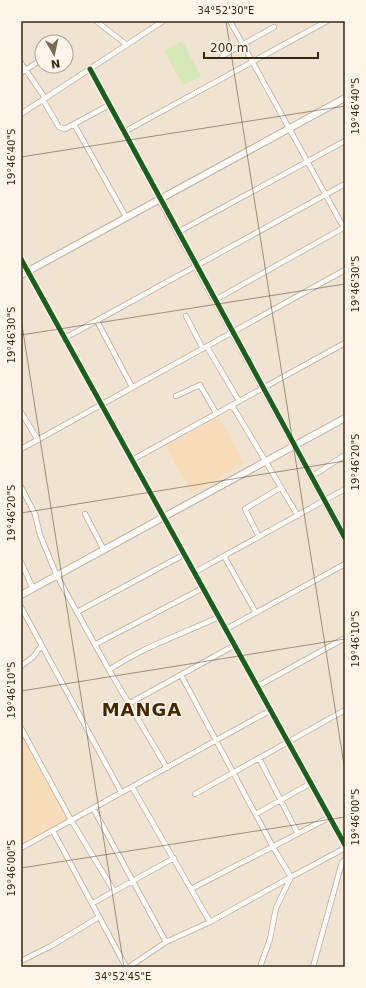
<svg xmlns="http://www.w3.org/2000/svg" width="366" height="988" font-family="'DejaVu Sans',sans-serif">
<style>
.built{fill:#f8dcba}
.green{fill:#d6e7b6}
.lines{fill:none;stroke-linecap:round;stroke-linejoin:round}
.street-casing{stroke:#bbad9b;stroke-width:6}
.secondary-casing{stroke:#bbad9b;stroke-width:8}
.street{stroke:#fdfbf8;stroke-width:4.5}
.secondary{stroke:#fdfbf8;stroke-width:6}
.cycleway-casing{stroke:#fdf4ea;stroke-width:8}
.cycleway{stroke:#1b5e20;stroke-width:5}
.ticks{fill:none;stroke:#382812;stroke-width:1;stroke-opacity:0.45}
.labels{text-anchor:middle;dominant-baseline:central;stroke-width:3;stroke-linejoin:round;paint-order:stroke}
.district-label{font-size:18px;font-weight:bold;letter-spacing:1px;fill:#442900;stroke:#fdf4ea}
.neatline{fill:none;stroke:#382812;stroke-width:1.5}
.ticks-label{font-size:10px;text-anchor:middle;fill:#382812}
</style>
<rect width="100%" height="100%" fill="#f1e3d1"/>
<path class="built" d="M219,417l25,46 -52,30 -27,-47z
M22,737l45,82 -46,25v-106z"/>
<path class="green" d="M182,41l19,35 -18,9 -19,-34z"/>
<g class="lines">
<defs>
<path id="street" d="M96,21l31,24
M230,21l115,209
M222,56l52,-29
M21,63l24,35
M90,69l70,130
M21,73l21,-14
M43,100l16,27 6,2 44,-24
M21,114l142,-93
M74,124l52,93
M124,132l203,-111
M178,232l167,-91
M21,259l324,586
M215,300l130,-73
M186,316l17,33
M97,321l35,66
M65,338l280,-154
M207,347l32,54
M176,396l24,-11 16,28
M232,405l66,111
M21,412l17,28
M21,449l324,-179
M132,460l213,-117
M311,477l34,-22
M21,487l14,27 5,21 17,41 52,94 58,98
M85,514l19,36
M259,537l-14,-28 35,-21
M224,556l32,57
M21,562l12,27
M195,572l150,-83
M21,607l100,185
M77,612l108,-58
M226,629l119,-65
M96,644l107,-56
M21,666l12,-9 9,-12
M109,670c34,-23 73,-36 110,-53
M258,686l87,-48
M130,703l105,-58
M21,728l50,92 43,71
M259,758l39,76
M132,787l78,135
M195,794l150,-84
M93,808l73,134
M256,814l55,-31
M53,831l73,136
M21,848l250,-138
M191,889l139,-72
M93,903l81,-45
M21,961l30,-15 48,-29
M129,967l37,-25 44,-20 81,-45 -18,-30 -92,-172
M260,967l10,-28 6,-31 15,-31 54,-29
M313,967l29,-105 3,-2"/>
<path id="secondary" d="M160,199l185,339
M21,275l324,-177
M21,595l324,-177"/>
</defs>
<use href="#street" class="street-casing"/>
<use href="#secondary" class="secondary-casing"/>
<use href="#street" class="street"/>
<use href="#secondary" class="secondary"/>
<defs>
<path id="cycleway" d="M90,69l255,469
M21,259l324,586"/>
</defs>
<use href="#cycleway" class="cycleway-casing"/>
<use href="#cycleway" class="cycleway"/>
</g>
<path class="ticks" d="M226,21l119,750M21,157l324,-51M21,319l103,648M21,335l324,-51M21,513l324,-52M21,691l324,-52M21,868l324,-51"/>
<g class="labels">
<g class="district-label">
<text x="142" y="709">MANGA</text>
</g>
</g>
<rect width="366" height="988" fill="none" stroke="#fdf4ea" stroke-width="44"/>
<g transform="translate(54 54) rotate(171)"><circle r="19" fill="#fdf4ea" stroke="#aea294"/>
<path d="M0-3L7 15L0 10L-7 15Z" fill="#796955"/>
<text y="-6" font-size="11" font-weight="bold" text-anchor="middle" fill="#382812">N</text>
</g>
<path d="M204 52v6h114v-6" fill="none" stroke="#382812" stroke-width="2"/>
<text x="210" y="52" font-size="12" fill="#382812" stroke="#fdf4ea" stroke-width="3" paint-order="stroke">200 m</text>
<rect x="22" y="22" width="322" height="944" class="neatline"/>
<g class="ticks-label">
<text x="226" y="14">34°52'30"E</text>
<text transform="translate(355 106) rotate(-90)" y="4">19°46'40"S</text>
<text transform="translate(11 157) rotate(-90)" y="4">19°46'40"S</text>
<text transform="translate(355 284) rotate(-90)" y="4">19°46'30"S</text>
<text transform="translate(11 335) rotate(-90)" y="4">19°46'30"S</text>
<text transform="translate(355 462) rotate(-90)" y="4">19°46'20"S</text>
<text transform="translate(11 513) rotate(-90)" y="4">19°46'20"S</text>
<text transform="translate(355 639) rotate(-90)" y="4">19°46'10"S</text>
<text transform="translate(11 690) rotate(-90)" y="4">19°46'10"S</text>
<text transform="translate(355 817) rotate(-90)" y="4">19°46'00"S</text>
<text transform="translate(11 868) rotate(-90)" y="4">19°46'00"S</text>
<text x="123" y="980">34°52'45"E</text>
</g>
</svg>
